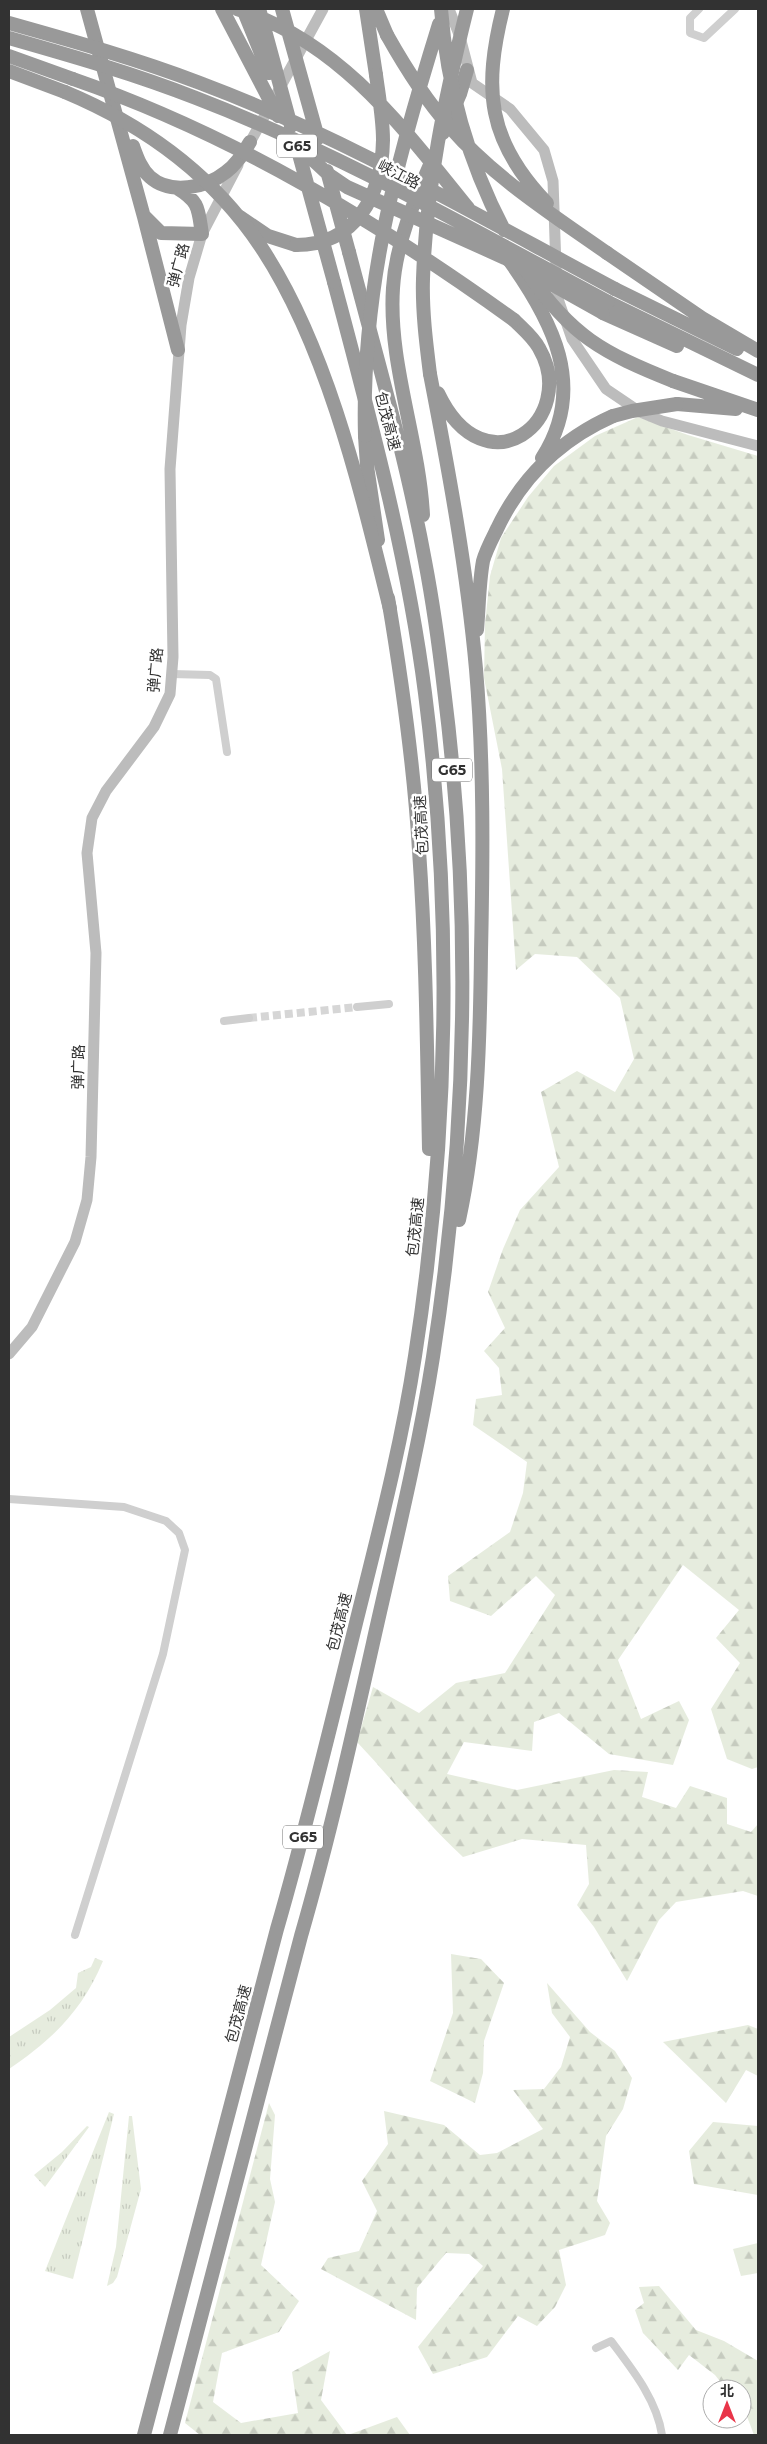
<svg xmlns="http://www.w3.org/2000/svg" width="767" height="2444" font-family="Montserrat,'Noto Sans SC',sans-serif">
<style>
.grass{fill:url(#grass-tufts)}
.forest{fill:url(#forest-firs)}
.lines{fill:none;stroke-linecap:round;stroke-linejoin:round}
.street-tunnel{stroke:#d6d6d6;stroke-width:8;stroke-dasharray:8 4;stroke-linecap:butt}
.street{stroke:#cfcfcf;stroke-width:8}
.secondary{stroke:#bcbcbc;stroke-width:11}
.highway{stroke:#999;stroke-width:14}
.highway-bridge{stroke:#999;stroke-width:14}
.labels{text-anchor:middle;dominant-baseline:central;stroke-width:5;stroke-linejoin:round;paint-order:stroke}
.shield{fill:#fff;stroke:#707070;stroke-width:1}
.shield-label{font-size:14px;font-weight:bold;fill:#323232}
.street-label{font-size:15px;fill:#323232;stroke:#fff}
</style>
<defs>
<pattern id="grass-tufts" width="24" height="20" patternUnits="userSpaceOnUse" patternTransform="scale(1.25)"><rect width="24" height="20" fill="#e6ecde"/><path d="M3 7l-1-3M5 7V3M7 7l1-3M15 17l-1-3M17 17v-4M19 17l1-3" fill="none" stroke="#c6cbbf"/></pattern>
<pattern id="forest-firs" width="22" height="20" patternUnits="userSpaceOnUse" patternTransform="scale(1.25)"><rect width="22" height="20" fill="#e6ecde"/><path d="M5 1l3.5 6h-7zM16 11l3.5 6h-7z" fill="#c6cbbf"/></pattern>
</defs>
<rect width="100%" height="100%" fill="#fff"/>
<path class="grass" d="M95,1958l8,3c-21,50 -50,78 -94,108v-32l41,-27 26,-22 2,-15 13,-6z
M109,2112l5,2 -41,165 -28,-8z
M129,2116h3l9,73 -24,88 -4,6 -6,3 9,-39z
M87,2126l2,1 -44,60 -11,-12 28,-23z"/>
<path class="forest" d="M638,417l50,18 70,21v1311l-6,2 -25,-10 -16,-50 29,-46 -24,-25 23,-28 -56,-45 -65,95 23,59 38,-18 10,19 -16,45 -64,-11 -50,-41 -25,9 -2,29 -68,-9 -17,32 70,16 97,-20 34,2 -6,25 34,11 14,-22 37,12v26l24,8 7,-8v72l-15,-5 -67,11 -17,18 -32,61 -33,-54 -17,-22 12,-21 -3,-39 -64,-6 -59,18c-39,-36 -70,-77 -106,-115l16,-55 46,26 37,-30 49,-10 50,-78 -19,-19 -45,40 -41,-15 -2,-25 62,-44 13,-39 4,-31 -54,-37 3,-26 26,-4 -3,-27 -15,-17 21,-23 -17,-36 15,-43 17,-39 39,-43 -18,-75 36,-21 38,21 19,-33 -14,-61 -43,-41 -42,-3 -19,16 -14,-201 -18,-91 1,-54 5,-48 11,-38 27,-41 26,-31 41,-30z
M451,1954l30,5 23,24 -20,58 -1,32 -8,30 -45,-22 23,-68z
M547,1983l43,49 25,19 17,27 -9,31 -17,27 -4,30 -5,35 13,22 -5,12 -46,15 7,35 -11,22 -18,19 -19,-10 -31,41 -54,17 -15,-27 65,-81 -14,-12 -23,-1 -29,35 -1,32 -95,-51 7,-11 31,-7 18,-40 -15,-30 26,-37 -4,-33 60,14 36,30 17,-2 46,-24 -30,-39 31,-1 17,-22 9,-30 -18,-24z
M748,2025l10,4v47l-12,-6 -20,33 -63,-61z
M269,2103l6,12 -5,64 5,23 -14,63 38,36 -20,31 -57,21 -9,49 28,21 57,-10 -6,-41 38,-21 -9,49 26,35h-147l-15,-12z
M713,2122l45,4v69l-64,-11 -5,-33z
M758,2243v30l-17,3 -8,-27z
M659,2286l37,44 28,11 34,20v74h-4c-6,-18 -12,-26 -12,-46h-16l-11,-14 -26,-20 -11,15 -35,-37 -8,-23 9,-7 -5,-16z
M397,2417l13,18h-62z"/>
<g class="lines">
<path class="street-tunnel" d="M249,1018l108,-11"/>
<path class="street" d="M699,9l-9,9v15l14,5 31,-29
M172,674l38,1 6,4 11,73
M357,1007l32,-3
M224,1021l25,-3
M9,1499l115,8 42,14 13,12 6,17 -22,104 -88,281
M596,2348l15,-7c21,28 46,59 51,94"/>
<path class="secondary" d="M449,9l11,28 12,46 38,26 34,41 9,31 4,115 15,43 34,50 34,23 22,9 96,25
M247,148l76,-139
M9,1354l23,-27 43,-85 12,-42 4,-43 5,-204 -9,-100 5,-35 14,-27 48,-64 16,-33 3,-37 -3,-188 11,-144 8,-47 13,-44 36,-69"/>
<path class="highway" d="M87,9l57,208 34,133
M366,9l10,66
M376,9l11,26
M9,56l64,23
M9,71l56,21
M443,133l17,-39 7,-24
M133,146c4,11 8,23 17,31 20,18 56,11 76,-5 11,-8 17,-19 24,-30
M145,217l16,16 41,1c-4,-25 -2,-32 -25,-46
M240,217l28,19 28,9
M607,253l95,65 56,33
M509,260c43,60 79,127 33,198
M615,289l122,60
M608,302l150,73
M603,313l74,33
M430,374c19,98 37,196 46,295 8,94 7,189 5,283 -1,88 -3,180 -22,268
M673,381l85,29
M438,393c48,101 142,26 101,-45 -6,-11 -16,-19 -25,-28
M677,404l59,5
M365,436l2,30 11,74
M423,515c-4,-76 -35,-152 -30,-227 3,-46 22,-89 40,-130
M388,598c14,83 26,167 31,252 7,99 8,199 10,299
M477,630c2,-23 2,-47 6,-69 3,-11 9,-22 14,-32 24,-51 64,-90 116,-113
M144,2435l133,-506c29,-100 53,-201 78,-302 22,-89 46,-179 60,-271 34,-218 38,-444 10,-663 -18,-140 -55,-275 -91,-411
M170,2435l131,-499c28,-97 50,-195 72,-293 21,-94 45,-190 60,-286 34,-220 39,-447 11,-668 -5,-43 -11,-86 -19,-128 -19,-104 -49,-206 -76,-309"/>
<path class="highway-bridge" d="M222,9l56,107
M237,9c103,32 167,120 231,199
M243,9l26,64
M282,9l36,129
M441,9c6,77 27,152 63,221
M503,9c-20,80 -16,132 44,194
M260,12l31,114
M9,23c64,18 128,36 191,60 144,54 280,134 415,206
M387,35c18,32 37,63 62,91 44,51 104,89 158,127
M9,38c63,18 126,36 187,60 143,55 277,132 412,204
M73,79c159,55 305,143 441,241
M65,92c79,33 148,83 196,155 67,101 100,245 129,362
M298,146l30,28 19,13 158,71 98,55
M297,147l37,135
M327,171l22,81
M296,245c60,0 86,-50 87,-105 0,-21 -4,-43 -7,-65
M528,273c43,63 75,80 145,108
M430,374c-4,-32 -8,-64 -7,-95 3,-91 22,-182 44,-270
M613,416l19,-5 45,-7
M365,436c-4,-146 31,-274 74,-412"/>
</g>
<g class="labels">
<g class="shield">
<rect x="277" y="134.5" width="40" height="23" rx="4"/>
<rect x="432" y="758.5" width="40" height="23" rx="4"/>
<rect x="283" y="1825.5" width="40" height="23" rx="4"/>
</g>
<g class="shield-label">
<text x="297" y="146">G65</text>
<text x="452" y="770">G65</text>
<text x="303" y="1837">G65</text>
</g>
<g class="street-label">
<text transform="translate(399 174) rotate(27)">峡江路</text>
<text transform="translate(178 265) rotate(-75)">弹广路</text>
<text transform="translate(388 421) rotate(75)">包茂高速</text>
<text transform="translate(155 670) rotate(-85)">弹广路</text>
<text transform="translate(421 825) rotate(-93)">包茂高速</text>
<text transform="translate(78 1067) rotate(-89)">弹广路</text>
<text transform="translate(415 1227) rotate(-84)">包茂高速</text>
<text transform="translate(339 1622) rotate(-76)">包茂高速</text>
<text transform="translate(238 2014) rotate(-75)">包茂高速</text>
</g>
</g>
<rect width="767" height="2444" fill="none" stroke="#323232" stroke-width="20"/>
<g transform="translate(727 2404)"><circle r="24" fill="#ffffff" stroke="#adadad"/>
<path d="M0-4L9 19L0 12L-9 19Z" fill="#e93549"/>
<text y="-8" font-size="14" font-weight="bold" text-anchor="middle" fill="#323232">北</text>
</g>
</svg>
